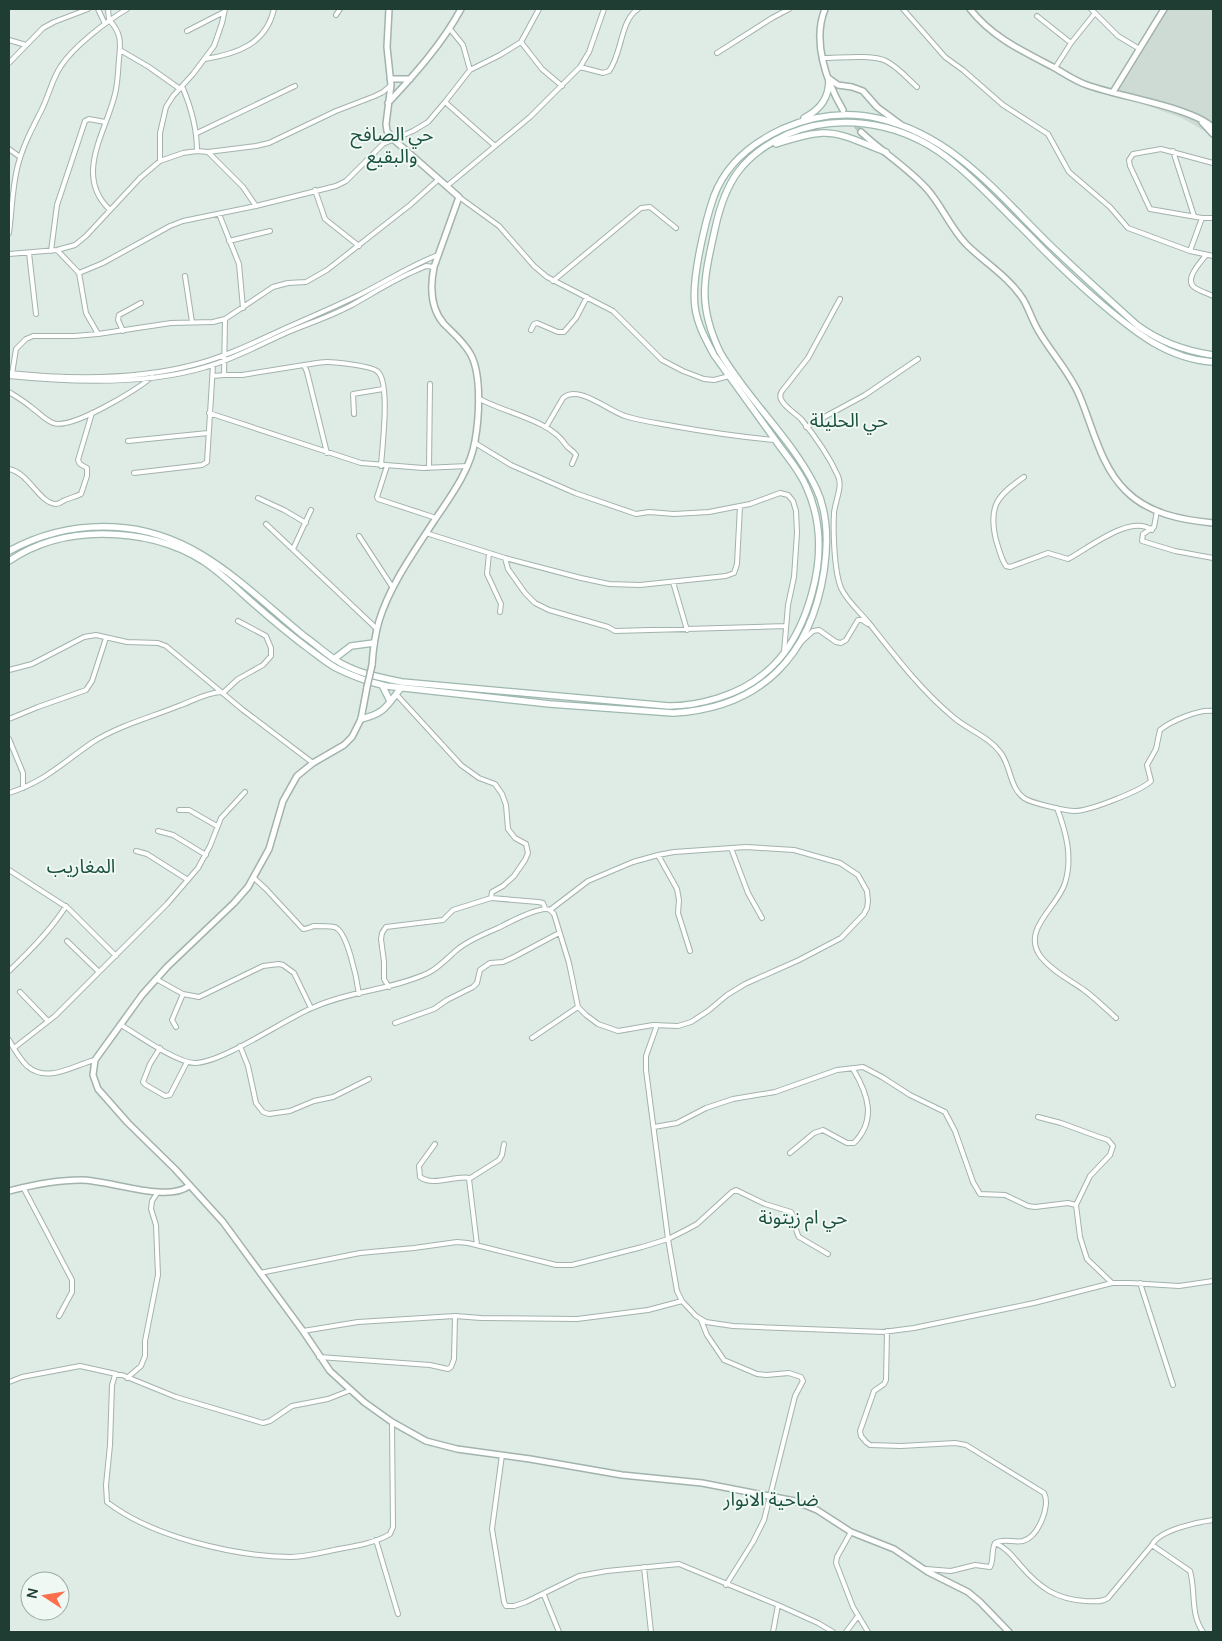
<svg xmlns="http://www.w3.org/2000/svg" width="1222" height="1641" font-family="Manrope,'Noto Sans Arabic',sans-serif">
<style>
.built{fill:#cddbd4}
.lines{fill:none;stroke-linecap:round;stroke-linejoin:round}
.tertiary-tunnel{stroke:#b9c8c1;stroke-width:5;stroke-dasharray:5 2.5;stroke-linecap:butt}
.minor-casing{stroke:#a2b3ac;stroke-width:6}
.tertiary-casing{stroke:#a2b3ac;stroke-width:8}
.secondary-casing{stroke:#9db8ad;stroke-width:8}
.minor{stroke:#fff;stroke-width:4}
.tertiary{stroke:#fff;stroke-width:5}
.secondary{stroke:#fff;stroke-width:5.5}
.tertiary-bridge-casing{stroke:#a2b3ac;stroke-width:8;stroke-linecap:butt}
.tertiary-bridge{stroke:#fff;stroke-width:5}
.labels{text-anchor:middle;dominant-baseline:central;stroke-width:4;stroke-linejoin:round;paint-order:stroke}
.neighbourhood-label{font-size:19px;fill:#1a5040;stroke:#f0f8f3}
</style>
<rect width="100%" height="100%" fill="#dfebe5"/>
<path class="built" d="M1166,9h47v127l-31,-18 -67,-24 17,-34z"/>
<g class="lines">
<path class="tertiary-tunnel" d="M846,114l15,18"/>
<defs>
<path id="minor" d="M98,9l7,15
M108,9l1,11c12,12 12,22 10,39 -1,11 -1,23 -4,35 -9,38 -41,81 -6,115
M903,9l42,48 18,13 40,35 45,29 21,38 41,35 18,21 62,23 23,5
M1091,9l27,27 20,12
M336,15l4,-6
M1037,16l34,27
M450,29l13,16 7,25
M187,31l37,-19
M9,40l17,5
M521,42l21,27 20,17
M120,50l29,17 31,22
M717,53l55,-35 17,-9
M823,58c17,0 49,-4 63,3 12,6 21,17 31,26
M205,59c32,-5 61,-15 69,-50
M9,63l34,-35 11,-6 34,-13
M580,67l23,6 6,-2c13,-16 11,-51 29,-62
M1055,68l16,-25 24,-30
M182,86c9,21 15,42 15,65
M445,102l50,44
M197,133l98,-47
M9,149l11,8
M1173,151l21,65
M208,152l35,35 13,19
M160,161v-28l6,-26 7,-11 20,-22 21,-28 8,-23 3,-14
M447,186l83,-69 50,-50 9,-15 15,-43
M315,190l10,29 34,27
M459,197l40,29 35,40 13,11 66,34 49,49 21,11 21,8 10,1 15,-4
M219,214l20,50 4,44
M1202,218l-52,-9 -20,-43 -1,-6 4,-6 28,-5 52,14
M9,233c3,-21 3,-43 8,-64 5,-22 15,-40 25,-60 7,-14 10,-30 19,-43 13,-20 46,-45 66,-57
M229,241l41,-10
M57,250l22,23 24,-10 67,-37 13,-5 73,-15 80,-20 10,-5 37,-37 30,-13 15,-9 17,-20 25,-32 30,-15 21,-13 18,-33
M51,251l6,-46 28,-84 4,-2 16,3
M1190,251l12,-33h11
M29,253l7,61
M9,254l48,-4 18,-5 11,-9 54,-58 20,-17 23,-8 14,-2 11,1 48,-6 13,-3 67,-32 39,-15 8,-4 8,-7
M1206,255c-5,7 -22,24 -12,32 5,4 13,6 19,9
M79,273l7,40 12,21 73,-11 42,-1 12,-3 48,-32 15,-4 18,-1 21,-12 83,-65 29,-26
M185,276l7,46
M553,281l88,-73 9,-1 26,21
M840,299l-32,59 -26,33c-2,3 -3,6 0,10 4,7 13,12 19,18 14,17 28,37 37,57 5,11 -3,25 -4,37 -1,18 0,58 7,75 6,13 19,24 28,35 26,33 51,66 83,93 14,13 36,20 48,36 11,13 9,35 24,46 7,5 42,13 51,13 14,0 66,-20 76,-30l-4,-16 9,-16 4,-19c11,-9 39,-21 53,-19
M531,330l3,-6 3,-1 21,9h6l12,-14 11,-21
M123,331l-5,-11 1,-5 22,-12
M304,365c8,-1 15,-3 23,-3 9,0 44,4 50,9 14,10 5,77 4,95
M9,373c58,6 127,7 184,-8 33,-8 64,-24 95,-38 23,-10 46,-20 69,-31 27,-13 52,-30 81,-41
M12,374l4,-25 10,-10 7,-3h41l24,-2
M224,375l1,-56
M9,376c59,6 139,9 197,-9 28,-8 53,-22 80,-34 21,-9 43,-16 64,-27 22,-12 43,-26 67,-36l9,-4 8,1
M213,376l11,-1h18l62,-10 3,7 20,81
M9,392c8,5 15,9 22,15 7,5 14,13 22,16 19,7 83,-33 99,-46
M478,398c26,15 72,22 87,46 3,5 8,6 11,11l-4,9
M209,413l152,50 62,5 45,-2
M354,414l-1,-20 30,-5
M546,427l17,-29c16,-14 45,13 62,18 15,5 32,7 48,10 34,6 68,11 102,14
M806,427l59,-32 53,-36
M128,441l80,-8
M475,443l36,22 64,28 61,21 13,-2 25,2 35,-2 41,-8 30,-11 8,2 5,6 3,10 1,22 -3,44 -6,28 -4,47
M387,466l-10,31 1,2 58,19
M429,468l1,-84
M9,469c20,4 30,34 47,35 3,0 4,-1 7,-3 6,-3 12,-4 18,-7l6,-18v-8l-7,-4 -2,-4 14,-47
M134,473l68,-8 5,-3 6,-97
M1024,477c-27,19 -36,29 -28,63 3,9 5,19 10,26l4,1 38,-14 20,6c21,-11 62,-45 84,-29
M258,498l26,12 22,13
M1157,511l-3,16 -11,7 -1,7 33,10 38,7
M266,524l111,105
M426,533l79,25 76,20 28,6 31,1 86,-9 8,-3 3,-9 3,-58
M359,536l34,52
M293,549l18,-39
M489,553l-2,21 14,30 -1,8
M505,558l3,11 17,24 10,10 14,7 59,17 7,4 171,-5
M673,582l14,48
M801,642l12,-11 6,-1 17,12 5,1 5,-3 12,-20h4l6,4
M9,670l23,-6 52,-27 12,-2 31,7 31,1 8,3 77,64 70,53
M223,693l15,-14 25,-14 8,-9v-8l-5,-12 -28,-15
M396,694l65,71 18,13 16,6 7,10 4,11 2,24 7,9 11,6 2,9 -3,7 -11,16 -11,10 -11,6 -1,6
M9,719l29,-12 48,-17 6,-9 14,-43
M9,739l14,34v15
M9,793c37,-12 53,-30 84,-51 27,-17 59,-25 88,-37 14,-5 25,-12 40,-13
M1057,808c9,24 16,49 8,75 -7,24 -45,47 -24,74 11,14 29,23 43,33 11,8 21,18 32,28
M179,810h10l28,16
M158,831l15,4 33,20
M731,848l17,45 14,25
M136,851l11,3 41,26
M658,855l19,34 2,11 -1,13 12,38
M9,870l59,38 48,48
M254,878l12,11 37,40c5,0 7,-2 11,-3 5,0 14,0 20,1 13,2 23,53 25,67
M67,941l32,31
M9,971c21,-20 42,-41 57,-65
M156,979l27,15 16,3 64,-31 16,-2 4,1 11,8 17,35
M389,987l-5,-8v-17l-3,-23 1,-6 4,-6 57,-7 10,-10 38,-12 47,4 5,1 2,5
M20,992l28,29
M395,1023l39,-14 13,-9 26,-13 4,-4 3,-13 10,-7 13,-1 11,-5 45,-24
M121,1025c17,10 56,38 74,38 29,-1 88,-43 117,-55 37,-17 79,-18 116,-35 12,-6 20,-16 30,-24 11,-9 26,-15 40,-21 10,-5 43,-23 52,-18l38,-29 45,-19 25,-7 16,-3 72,-5 48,3 46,13 18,12 9,16 1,10 -1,7 -3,6 -23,24 -42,22 -54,24 -18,11 -19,16 -17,11 -13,4 -25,-1 -35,6 -20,-7 -12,-9 -8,-8 -9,-44 -15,-49 -4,-4
M657,1025l-11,31v14l22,169 9,52 5,10 14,15 10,6 27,4 150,6 31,-4 120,-25 78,-20h18l49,3 34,-5
M176,1027l-4,-7 11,-26
M532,1038l46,-31
M9,1040c5,9 11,19 18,26 21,18 47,-1 68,-6
M240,1046l8,20 8,37 7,9 6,2 21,-3 24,-10 19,-4 36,-18
M14,1048l41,-32 112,-112 31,-36 12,-22 11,-28 24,-26
M160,1048l-10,16 -7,18 3,3 19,11 5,-1 17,-33
M1038,1117l23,6 38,14 9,3 5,6 -3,9 -20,21 -14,29
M654,1127l23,-4 29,-15 27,-9 42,-7 62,-22 26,-3 19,10 28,18 35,17 10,19 18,51 7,12 25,1 23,11 7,1 33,-4 8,2 4,32 7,22 25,24
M435,1144l-16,22 1,11c14,10 34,-2 50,1
M790,1153l24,-20 9,-3 24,13h7c23,-23 14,-49 -1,-74
M23,1187l49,93v12l-13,24
M477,1245l-8,-66 30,-19 3,-5 2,-11
M260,1273l100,-20 54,-5 43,-6 11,1 88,22h16l70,-18 26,-8 18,-9 11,-6 35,-32 4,-2 29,14 26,8c5,7 3,17 8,25l29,17
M1140,1283l33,102
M701,1320l6,15 17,25 33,14 9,1 23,-2 12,4 2,4 -8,15 -31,124 -11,22 -27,43
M303,1331l55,-9 97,-6 26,2 96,1 71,-9 34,-9
M887,1331l-1,49 -2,4 -10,7 -14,40 1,5 5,6 4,3 31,1 54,-3 11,2 78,48c7,13 -6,44 -21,48 -10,2 -19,-3 -28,2
M319,1357l111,8 18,4 3,-2 3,-8 1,-43
M127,1378l14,-12 4,-10v-15l13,-66 -2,-50 -5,-16 1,-8 6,-9
M9,1382l13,-5 58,-11 36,8
M351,1390l-23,9 -36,7 -22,15 -7,2 -87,-26 -54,-22h-7l-3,10 -2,60 -4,40 1,17c45,35 127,54 183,55 17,0 33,-5 49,-8 17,-3 36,-6 51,-15l3,-7 -1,-105
M502,1455l-10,74 12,73 2,4h8l12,-4 53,-26 28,-5 72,-7 99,41 40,18 15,9
M851,1532l-14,25 -1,6 17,44 15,25
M376,1540l22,74
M644,1567l7,65
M926,1569l25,2 24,-6 15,2c4,-7 1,-16 5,-24 12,5 18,14 26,23 19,22 35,33 64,35 8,0 16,2 23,-3l44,-53
M544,1595l15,37
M773,1632l5,-27
M846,1632l12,-16
M1203,1632c-13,-18 -7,-40 -13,-61l-38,-26c7,-15 46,-23 61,-25"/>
<path id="tertiary" d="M825,9c-13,32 1,72 18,101
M970,9c22,28 52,42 83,58 11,6 22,14 34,18 29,11 108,23 126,43
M390,79h20
M831,80l7,5 14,2 11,4 14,16 23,17
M1113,92l51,-83
M388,103c27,-29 54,-59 73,-94
M1202,122l11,12
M861,132c21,20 46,35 66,57 15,17 23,38 39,55 19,19 42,32 57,55 6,10 9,21 15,31 13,23 32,42 42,67 13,31 21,70 46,94 23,23 56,29 87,32
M372,665c1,-15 3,-30 7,-44 11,-36 35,-69 55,-100 16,-24 36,-50 41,-80 4,-22 7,-65 -4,-86 -6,-12 -17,-21 -27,-31 -14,-16 -14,-37 -10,-57l25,-70 -66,-58 -6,-8 -1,-7 5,-39 -4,-38 2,-38
M367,687l-6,32 -9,18 -8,8 -31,18 -16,13 -14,25 -14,48 -21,38 -14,16 -67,64 -25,28 -47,65 -2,15 5,14 30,34 47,46 48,53 80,109 27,40 34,31 28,20 34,19 31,8 73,10 92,16 80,8 93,18 22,9 34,22 43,17 34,23 40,20 12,10 29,30
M9,1191c23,-6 47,-11 72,-11 29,0 85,23 108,6"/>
<path id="secondary" d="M804,118c17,-9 25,-20 25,-39
M776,144c15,-5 30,-10 46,-11 22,-1 43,12 64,19
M9,551c33,-18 67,-26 105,-24 82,4 131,61 190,109 10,7 20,16 30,23 21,14 44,18 68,23l267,24c17,0 33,-3 49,-8 52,-16 80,-53 94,-105 10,-36 10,-72 -6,-107 -6,-14 -16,-26 -25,-38 -22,-31 -45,-62 -67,-93 -8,-15 -17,-31 -19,-48 -4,-27 10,-85 19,-111 12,-32 38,-53 68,-67 32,-14 66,-18 99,-10 73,18 116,74 167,124 29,28 59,55 89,82 23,17 48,26 76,30
M9,561c28,-19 59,-27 93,-27 35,0 71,8 101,27 15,10 28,22 41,34 20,18 40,35 61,51 10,7 20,16 31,22 16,8 32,14 50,18l164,18 123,9c88,-5 138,-57 151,-142 4,-27 4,-58 -8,-83 -23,-48 -69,-89 -96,-136 -23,-48 -16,-73 -5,-123 10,-47 27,-74 73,-95 49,-21 107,-12 150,17 33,23 61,55 90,83 24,25 49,49 75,71 33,28 65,54 110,57
M334,659l17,-13 23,-3
M382,685l8,16
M361,719c25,-6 25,-13 40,-31"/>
</defs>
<use href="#minor" class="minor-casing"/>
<use href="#tertiary" class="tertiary-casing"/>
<use href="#secondary" class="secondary-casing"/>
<use href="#minor" class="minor"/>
<use href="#tertiary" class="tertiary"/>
<use href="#secondary" class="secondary"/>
<defs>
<path id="tertiary-bridge" d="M367,687l5,-22"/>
</defs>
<use href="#tertiary-bridge" class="tertiary-bridge-casing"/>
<use href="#tertiary-bridge" class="tertiary-bridge"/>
</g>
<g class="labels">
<g class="neighbourhood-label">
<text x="392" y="134">حي الصافح<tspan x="392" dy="22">والبقيع</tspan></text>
<text x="849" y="420">حي الحليلة</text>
<text x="81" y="866">المغاريب</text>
<text x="803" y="1217">حي ام زيتونة</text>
<text x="771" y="1499">ضاحية الانوار</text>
</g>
</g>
<rect width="1222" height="1641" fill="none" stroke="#1f3d33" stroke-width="20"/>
<g transform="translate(45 1596) rotate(282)"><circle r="24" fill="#f0f8f3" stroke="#9cada6"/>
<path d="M0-4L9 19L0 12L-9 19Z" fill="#fc6f4d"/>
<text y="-8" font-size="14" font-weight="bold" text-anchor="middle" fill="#1f3d33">N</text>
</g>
</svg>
